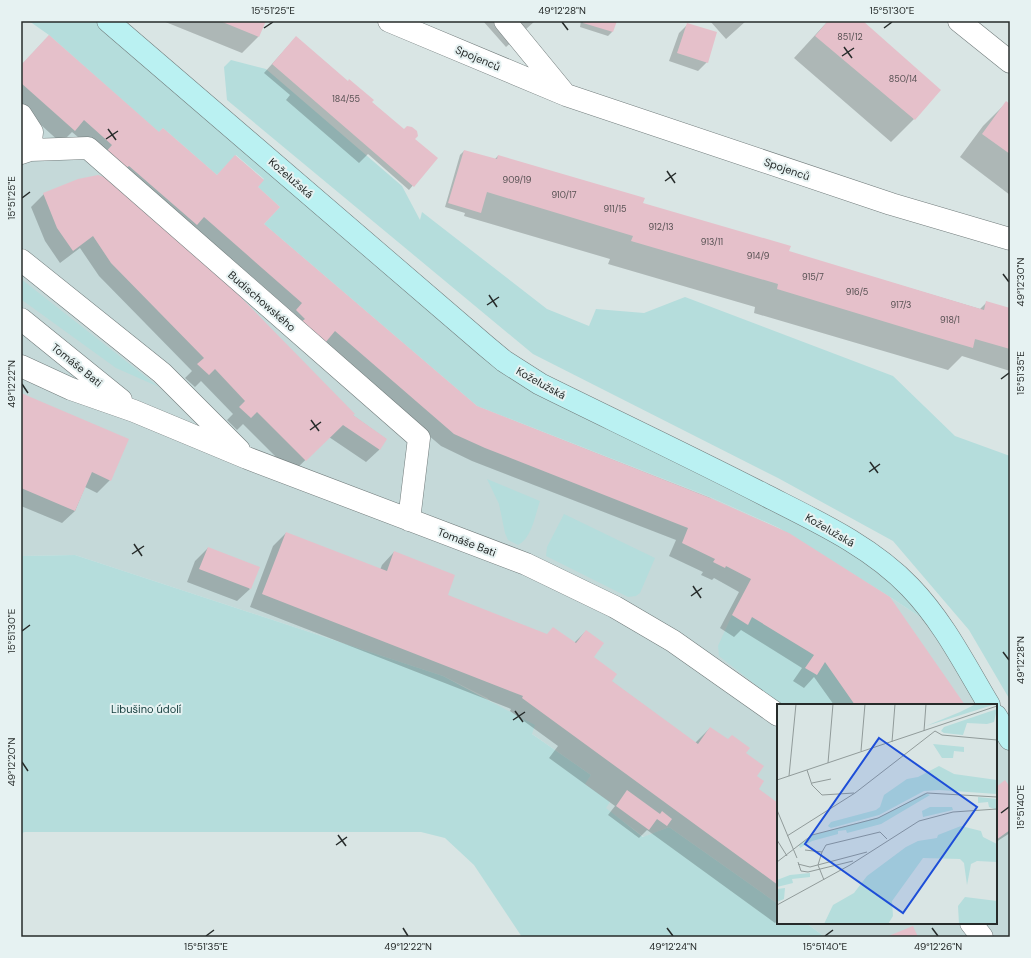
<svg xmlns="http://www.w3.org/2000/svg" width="1031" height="958" font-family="'DM Sans',sans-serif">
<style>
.built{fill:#c5d9d9}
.green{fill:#b5dddc}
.shadow{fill:#0003}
.building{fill:#e5c0ca}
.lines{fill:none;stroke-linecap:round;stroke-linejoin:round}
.street-casing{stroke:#727c7c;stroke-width:23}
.secondary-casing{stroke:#727c7c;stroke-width:23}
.street{stroke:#fff;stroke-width:22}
.secondary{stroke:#baf1f2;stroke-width:22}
.ticks{fill:none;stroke:#262b2a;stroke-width:1.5}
.labels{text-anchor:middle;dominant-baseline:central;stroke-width:4;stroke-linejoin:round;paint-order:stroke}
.number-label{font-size:9px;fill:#565052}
.street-label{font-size:11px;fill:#262b2a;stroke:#e6f2f2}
.park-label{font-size:11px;fill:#143c3c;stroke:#e6f2f2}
.inset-road{fill:none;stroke:#919b9a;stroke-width:1}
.view{fill:#1d4ed8;fill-opacity:0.15;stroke:#1d4ed8;stroke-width:2}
.inset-edge{fill:none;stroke:#262b2a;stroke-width:2}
.neatline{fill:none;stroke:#262b2a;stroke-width:1.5}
.ticks-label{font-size:10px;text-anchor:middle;fill:#262b2a}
</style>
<rect width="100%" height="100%" fill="#d9e5e4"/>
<path class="built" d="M49,35l110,96 4,-3 54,47 18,-20 29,25 -6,7 22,20 -16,17 213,182 233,91 79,36 101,64 65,43 38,65h-215v199l-109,-77 -25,10 -39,-29 5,-6 -26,-18 7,-9 -59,-41 -45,-36 -44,-22 -368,-121 -54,1v-494l2,1z
M996,710l14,24v203h-185l-19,-14h190z"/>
<path class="green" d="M29,21h79l415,348 359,186 73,85 -65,-43 -111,-69 -69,-31 -233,-91 -213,-182 16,-17 -22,-20 6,-8 -28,-24 -19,20 -54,-47 -4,4 -110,-97z
M231,60l35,9 136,117 18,34 2,-8 125,97 42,17 7,-17 48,4 41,-16 208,79 62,60 55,20v244l-41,-70 -76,-89 -115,-63 -245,-124 -306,-254 -3,-33z
M21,279l138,108 -43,-19 -94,-68z
M487,479l53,22c-5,14 -8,37 -22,44l-10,-5 -3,-7 -6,-29z
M564,514l91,44 -15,35 -4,3 -8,1 -82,-41 1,-9z
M75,555l368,121 92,49 -3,9 59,41 -6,9 25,18 -4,6 37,29 26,-10 109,77v19h28l19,14h-303l-48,-72 -29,-27 -24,-6h-396l-4,1v-277z
M732,615l15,10 5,-8 62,38 -8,13 11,7 8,-13 30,43h-74l-62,-49 -1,-10z"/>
<path class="shadow" d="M163,21h102l-7,16 -16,16z
M483,21h52l-29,26z
M581,21h35l-4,11 -4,4 -28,-9z
M710,21h36l-20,18z
M828,21h33l53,98 -23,23 -97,-84z
M688,24l19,38 -9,9 -29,-10 10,-28z
M296,37l140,121 -27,32 -41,-36 -9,9 -73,-63 4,-5 -26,-22z
M21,66l138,67 58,43 39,11 7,37 214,183 233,91 254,207h-130l-20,-28 -10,11 -11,-7 9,-13 -61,-38 -7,7 -14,-9 19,-36 -25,-14 -2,2 -11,-5 2,-3 -34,-16 7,-16 -204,-79 -31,-15 -369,-314 -11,11 -40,-36z
M1006,103l4,2v90l-50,-38 23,-31z
M464,151l30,9 4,-4 290,96 192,57 7,-7 23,7v62l-48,-15 -14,14 -194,-57 1,-6 -147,-43 2,-5 -146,-43 1,-3 -20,-6 15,-52z
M44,194l342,245 -7,11 -13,12 -37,-25 -37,36 -49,-49 -6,6 -10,-10 6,-6 -32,-33 -6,6 -10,-9 7,-7 -93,-95 -19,-28 -20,15 -15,-22 -14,-34z
M21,394l89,86 -13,13 -12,-6 -10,24 -13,12 -41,-17z
M286,533l94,37 2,-5 12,-13 52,43 100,40 28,8 12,-12 7,26 18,24 84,62 15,-15 35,25 10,23 2,13 21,15v116l-3,3 -128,-93 -8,8 -31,-23 7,-9 -66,-48 9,-12 -48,-35 1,-2 -261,-102 23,-61z
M208,548l42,41 -13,12 -50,-19 8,-21z
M996,788l14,1v44l-14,9z"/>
<path class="building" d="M220,21h46l-7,16z
M583,21h34l-4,11 -30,-9z
M828,21h35l78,69 -26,30 -100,-84z
M687,23l30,9 -9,31 -31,-10z
M49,35l110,97 4,-4 54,47 18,-20 29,25 -6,7 22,20 -16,17 213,182 233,92 79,35 101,64 75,108h-110l-30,-43 -8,13 -12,-7 9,-13 -62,-38 -4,8 -16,-10 19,-36 -25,-13 -1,2 -12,-6 2,-3 -33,-16 6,-15 -203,-80 -31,-14 -119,-103 -10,12 -24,-21 4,-3 -9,-9 6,-7 -98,-86 -7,8 -68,-59 -3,2 -21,-15 7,-8 -28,-25 -9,11 -54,-48v-18z
M296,36l52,45 1,-2 25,21 -2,2 32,27 3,-3 5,1 5,4 1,5 -3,3 23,19 -24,29 -142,-123z
M1006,101l4,3v50l-28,-20z
M464,150l33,9 1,-4 147,43 -2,5 148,43 -2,5 195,59 2,-9 24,7v41l-35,-10 -2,9 -51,-15 -145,-44 1,-5 -147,-43 2,-5 -146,-44 -6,21 -33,-10z
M98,175l9,3 110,95 138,141 -2,1 34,24 -7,11 -37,-25 -37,36 -49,-49 -6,6 -12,-11 6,-6 -30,-32 -6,6 -12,-11 7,-6 -93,-95 -18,-27 -20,15 -16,-23 -14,-35 35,-14z
M21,393l108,46 -18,42 -19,-9 -17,39 -54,-23z
M286,532l101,39 7,-20 61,24 -7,20 99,39 6,-7 23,16 10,-13 18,13 -10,14 23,17 -5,7 86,63 12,-17 18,12 4,-4 18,13 -4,5 18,13 -7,10 7,5 -5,8 19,14v82l-256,-187 1,-2 -261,-102z
M208,547l52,20 -9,22 -52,-20z
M1005,780l5,7v43l-14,10v-53z
M627,790l33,24 2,-3 10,8 -5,7 -10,-7 -8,11 -33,-24z
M913,926l5,11h-32z"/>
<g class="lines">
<defs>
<path id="street" d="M389,21l177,74 325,109 119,35
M505,21l59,72
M959,21l51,41
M21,115l11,17 -2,18 -9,3
M30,150l58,-2 331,290 -10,82
M21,260l141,113 77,77
M21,319l100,81
M21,366l50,23 63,22 113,47 279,106 89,43 58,34 105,74
M971,923l11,14"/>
<path id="secondary" d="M108,21l378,325 18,15 36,23c75,37 151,73 225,111 51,26 106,51 145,92 33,34 55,78 79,118
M996,716l14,23"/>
</defs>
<use href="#street" class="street-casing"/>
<use href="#secondary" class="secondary-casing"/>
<use href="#street" class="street"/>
<use href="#secondary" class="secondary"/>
</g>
<path class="ticks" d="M562,22l6,8M264,28l9,-6M884,28l8,-6M844,47l8,11M842,56l12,-8M108,129l8,11M106,139l12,-8M667,171l8,12M665,181l11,-8M22,198l8,-6M1003,274l6,8M489,295l8,12M487,305l12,-8M1001,379l8,-6M22,384l6,9M311,420l8,11M310,430l11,-8M870,462l8,11M869,472l11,-8M134,544l8,12M132,554l12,-8M693,586l8,12M691,596l11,-8M22,631l8,-6M1003,652l6,8M515,711l8,11M513,720l12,-8M22,762l6,9M1001,813l8,-6M338,835l8,11M336,845l11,-8M403,928l5,8M667,928l6,8M932,928l6,8M206,936l8,-6M825,936l8,-6"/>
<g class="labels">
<g class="number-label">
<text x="850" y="37">851/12</text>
<text x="903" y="79">850/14</text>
<text x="346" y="99">184/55</text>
<text x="517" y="180">909/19</text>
<text x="564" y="195">910/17</text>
<text x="615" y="209">911/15</text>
<text x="661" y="227">912/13</text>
<text x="712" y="242">913/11</text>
<text x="758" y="256">914/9</text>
<text x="813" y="277">915/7</text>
<text x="857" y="292">916/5</text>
<text x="901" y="305">917/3</text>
<text x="950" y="320">918/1</text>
</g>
<g class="street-label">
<text transform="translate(478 58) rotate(23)">Spojenců</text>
<text transform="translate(787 169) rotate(19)">Spojenců</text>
<text transform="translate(291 178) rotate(41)">Koželužská</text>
<text transform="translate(262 301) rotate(41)">Budischowského</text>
<text transform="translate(77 365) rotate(39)">Tomáše Bati</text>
<text transform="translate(541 383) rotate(29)">Koželužská</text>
<text transform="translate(830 530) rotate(30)">Koželužská</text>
<text transform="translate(467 542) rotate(21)">Tomáše Bati</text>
</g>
<g class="park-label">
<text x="146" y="709">Libušino údolí</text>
</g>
</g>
<g transform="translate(777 704)">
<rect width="220" height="220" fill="#d9e5e4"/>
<path d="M199,0h20l-70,22 34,-14zM220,5l-3,13 -7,2 -20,-1 -4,12 -19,-2 -3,-2 3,-4zM156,40l31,3v5l-10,-1 -1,7h-11zM162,62l15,8 43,6v14l-58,-4 -15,1 -45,24 -48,13 -3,-2 3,-4 45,-12 4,-3 4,-12 23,-16 11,-2zM148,89l5,2 -49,29 -34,9 -1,-3 -8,1v3l-26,7 -12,7 -1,-3 13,-10 68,-18zM201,93l19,2v11l-8,-3 -1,-5 -10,1zM153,103h22l1,3 -30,7 -1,-6zM184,122l20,5 2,6 14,7v18l-20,-1 -6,3 -4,21 -3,-22 -4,-4 -37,-1 -31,43 1,15 -5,8h-64l9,-19 21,-12 13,-17 39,-29 12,-6 19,-3 1,-3zM33,169v4l-18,2 1,4 -16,4v-7l13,-5zM8,184l-1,11 -7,3v-13zM188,193l32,4v23h-38l-1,-18z" fill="#b5dddc"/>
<path class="inset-road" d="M147,27l2,-27M158,27l7,4 55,5M115,38l3,-38M84,47l4,-47M51,59l5,-59M30,66l5,15 10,10 32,-2M12,72l7,-72M0,76l220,-74M35,79l19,-4M0,106l20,48M10,132l68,-43 80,-62M0,136l10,16M28,146l17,2 -4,13 6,15M45,148l4,-7 54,-13 7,7M0,158l35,-27 66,-17 49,-25 70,4M21,158l3,9 7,1 45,-11M21,160l12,3 57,-15M0,201l73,-40 69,-44 34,-9 44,-3"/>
<path class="view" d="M102,34l98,69 -74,106 -98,-69z"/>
<rect width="220" height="220" class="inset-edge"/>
</g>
<rect width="1031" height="958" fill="none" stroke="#e6f2f2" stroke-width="44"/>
<rect x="22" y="22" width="987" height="914" class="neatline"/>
<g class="ticks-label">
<text x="273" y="14">15°51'25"E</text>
<text x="562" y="14">49°12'28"N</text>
<text x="892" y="14">15°51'30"E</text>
<text transform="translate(11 198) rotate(-90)" y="4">15°51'25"E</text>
<text transform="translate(1020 282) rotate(-90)" y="4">49°12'30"N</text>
<text transform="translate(1020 373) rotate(-90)" y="4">15°51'35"E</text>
<text transform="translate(11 384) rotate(-90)" y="4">49°12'22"N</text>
<text transform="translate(11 631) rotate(-90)" y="4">15°51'30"E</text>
<text transform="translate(1020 660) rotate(-90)" y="4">49°12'28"N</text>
<text transform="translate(11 762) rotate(-90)" y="4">49°12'20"N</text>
<text transform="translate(1020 807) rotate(-90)" y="4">15°51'40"E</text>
<text x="206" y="950">15°51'35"E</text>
<text x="408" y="950">49°12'22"N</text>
<text x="673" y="950">49°12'24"N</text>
<text x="825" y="950">15°51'40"E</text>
<text x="938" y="950">49°12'26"N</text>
</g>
</svg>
